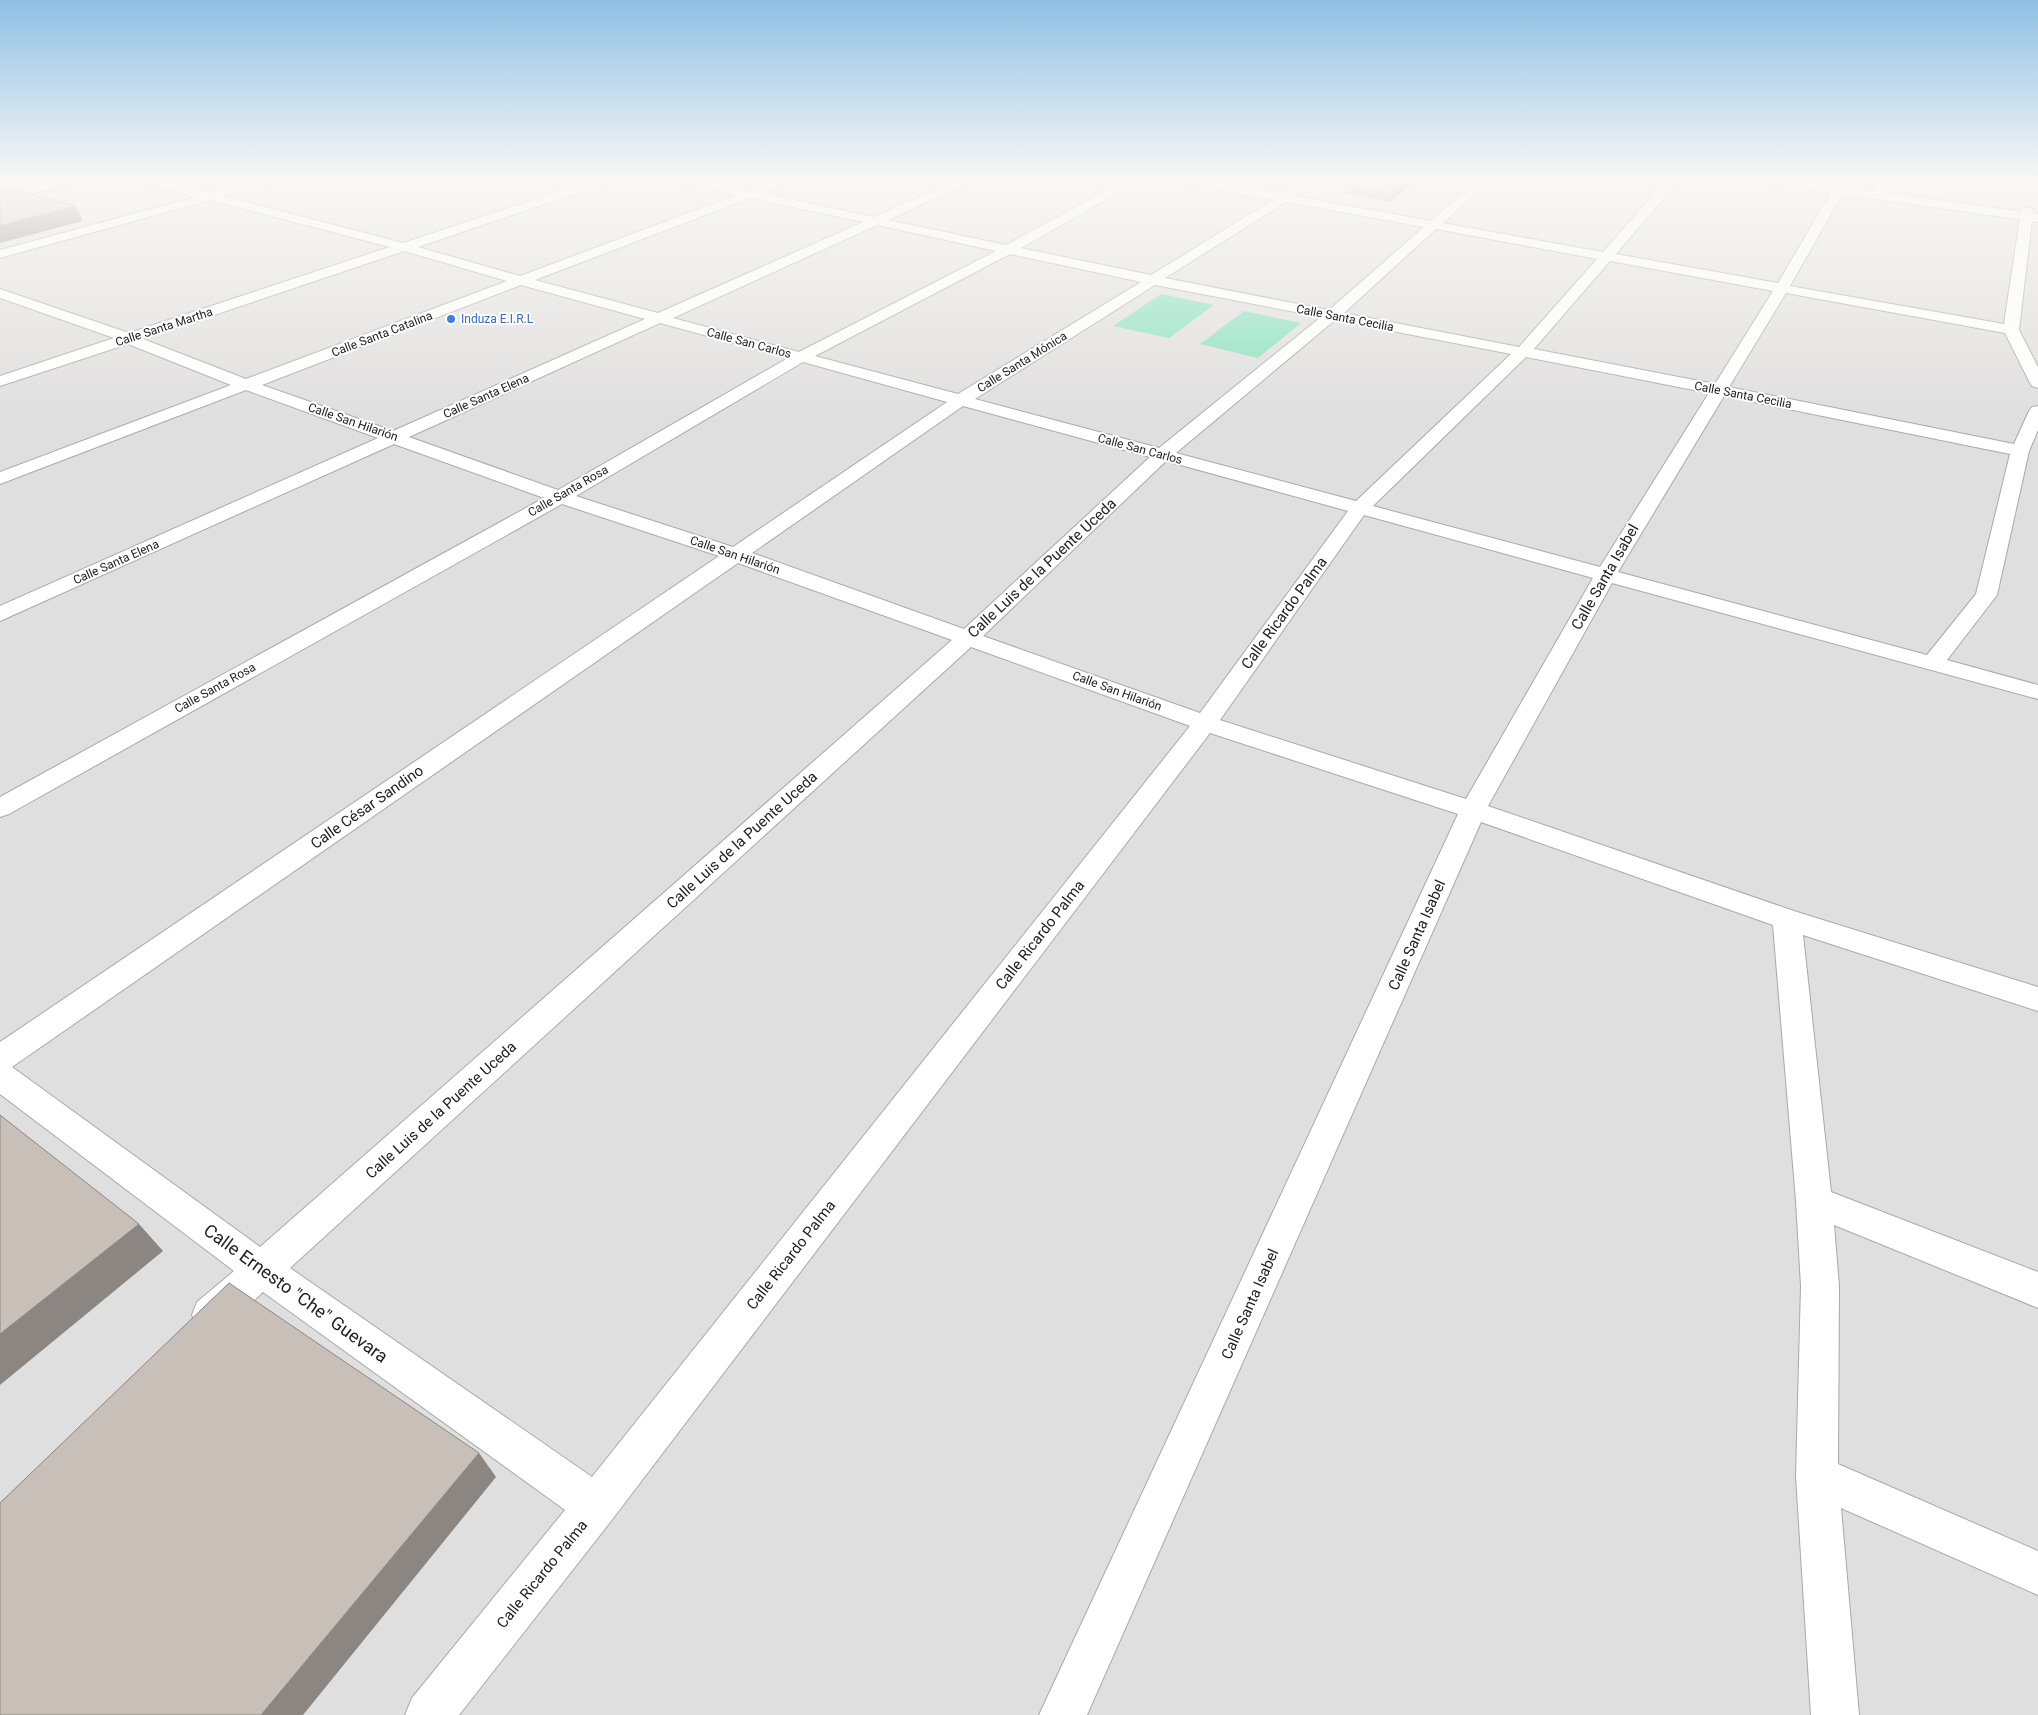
<svg xmlns="http://www.w3.org/2000/svg" width="2038" height="1715" font-family="Roboto,sans-serif">
<style>
.residential{fill:#e0dfdf}
.pitch{fill:#88e0be}
.lines{fill:none;stroke-linecap:round;stroke-linejoin:round}
.minor-casing{stroke:#a9a9a9;stroke-width:2}
.tertiary-casing{stroke:#a9a9a9;stroke-width:2}
.secondary-casing{stroke:#707d05;stroke-width:2}
.minor{fill:#fff;fill-rule:evenodd}
.tertiary{fill:#fff;fill-rule:evenodd}
.secondary{fill:#f7fabf;fill-rule:evenodd}
.wall{fill:#aba49e}
.shaded-wall{fill:#8b8681}
.building{fill:#c7bfb8;stroke:#8b8681}
.shop-dot{fill:#3f7fe0;stroke:#fff;stroke-width:2}
.labels{text-anchor:middle;dominant-baseline:central;stroke-width:4;stroke-linejoin:round;paint-order:stroke}
.far-street-label{font-size:12px;fill:#222;stroke:#fff}
.far-shop-label{font-size:12px;fill:#366cbe;stroke:#fff;text-anchor:start}
.street-label{font-size:15px;fill:#222;stroke:#fff}
.near-street-label{font-size:18px;fill:#222;stroke:#fff}
</style>
<rect width="100%" height="100%" fill="#f2efe9"/>
<path class="residential" d="M0,178h2038v1537h-2038z"/>
<path class="pitch" d="M1161,294l53,11 -45,33 -56,-12z
M1244,311l57,12 -43,35 -58,-14z"/>
<g class="lines">
<defs>
<path id="minor" d="M133,178h21l56,15 54,-15h20l-2,2 -58,16 179,47 196,-65h19l-2,2 -198,67 102,29 216,-81 -64,-14 -6,-3h24l58,13 32,-13h18l-36,15 112,24 88,-39h16l-90,42 118,25 123,-67h15l-123,70 130,27 122,-75 -99,-19 -6,-3h27l87,16 25,-16h15l-27,18 136,25 49,-43h13l-50,45 160,29 65,-74h13l-65,76 162,29 54,-92 1,-6 6,-4 6,4 -1,6 -54,95 214,38 17,-113 2,-3h8l2,3 -14,119 19,37v21l-6,-2 -2,-3 -25,-50 -219,-40 -57,94 285,57 15,-33 3,-4 6,-1v24l-9,21 -32,144 -50,65 91,25v14l-426,-116 -124,223 309,106 241,75v24l-235,-76 28,257 207,80v36l-204,-83 5,61 -1,178 200,87v44l-197,-87 18,207h-48l-15,-239 5,-190 -5,-85 -23,-276 -292,-103 -394,893h-48l419,-901 -248,-81 -599,788 -152,194h-54l7,-17 153,-188 -302,-218 -38,36 -14,5 -14,-5 -5,-13 5,-13 37,-31 -234,-177v-52l719,-486 -157,-52 -553,310 -9,3v-20l544,-299 -150,-54 -394,177v-15l378,-168 -132,-48 -246,94v-12l231,-87 -103,-41 -128,42v-10l114,-38 -114,-40v-9l129,44 261,-86 -180,-47 -210,58v-8l196,-53 -61,-17zM750,198l113,24 -205,91 -123,-33zM1286,202l138,25 -95,83 -164,-32zM877,225l119,26 -197,101 -126,-34zM1436,229l161,30 -78,88 -175,-34zM404,251l103,30 -261,98 -103,-40zM1010,254l131,28 -183,112 -143,-38zM1610,261l163,30 -58,93 -181,-35zM521,285l124,34 -252,112 -131,-46zM1155,285l166,32 -162,131 -184,-49zM1335,320l176,34 -155,147 -180,-48zM660,323l128,35 -230,132 -149,-53zM1526,357l183,36 -109,174 -227,-61zM803,362l144,40 -214,145 -157,-51zM1724,396l286,58 -34,140 -49,61 -309,-83zM963,406l187,51 -186,172 -212,-76zM1166,461l182,50 -148,202 -217,-77zM1364,515l229,63 -127,221 -246,-79zM738,563l214,77 -692,607 -248,-180zM971,647l219,79 -598,751 -302,-209z
M1877,178h12l-5,18 -6,4 -6,-4z"/>
<path id="tertiary" d="M1744,178h34l260,36v8l-288,-41z"/>
<path id="secondary" d="M66,178h22l-2,2 -86,22v-8z"/>
</defs>
<use href="#minor" class="minor-casing"/>
<use href="#tertiary" class="tertiary-casing"/>
<use href="#secondary" class="secondary-casing"/>
<use href="#minor" class="minor"/>
<use href="#tertiary" class="tertiary"/>
<use href="#secondary" class="secondary"/>
</g>
<path class="wall" d="M1351,178h66l-27,24 -46,-9 1,-9z"/>
<path class="shaded-wall" d="M0,178h11l-11,3z
M1409,178h8l-27,24 2,-9z
M76,206l7,15 -83,22v-17z
M139,1224l24,27 -163,134v-51z
M479,1453l17,24 -193,238h-42z"/>
<path class="building" d="M1351,178h58l-17,15 -47,-9z
M4,187l72,19 -76,20v-38z
M0,1115l139,109 -139,110z
M229,1283l250,170 -218,262h-261v-212z"/>
<linearGradient id="sky" x2="0" y2="1"><stop stop-color="#8fc0e4"/><stop offset="0.43" stop-color="#f9f8f5"/><stop offset="1" stop-color="#f9f8f5" stop-opacity="0"/></linearGradient>
<rect width="2038" height="418" fill="url(#sky)"/>
<circle class="shop-dot" cx="451" cy="319" r="5"/>
<g class="labels">
<g class="far-street-label">
<text transform="translate(1345 318) rotate(11)">Calle Santa Cecilia</text>
<text transform="translate(164 327) rotate(-18)">Calle Santa Martha</text>
<text transform="translate(382 334) rotate(-21)">Calle Santa Catalina</text>
<text transform="translate(749 343) rotate(15)">Calle San Carlos</text>
<text transform="translate(1022 362) rotate(-32)">Calle Santa Mónica</text>
<text transform="translate(1743 395) rotate(11)">Calle Santa Cecilia</text>
<text transform="translate(486 396) rotate(-24)">Calle Santa Elena</text>
<text transform="translate(353 422) rotate(19)">Calle San Hilarión</text>
<text transform="translate(1140 449) rotate(15)">Calle San Carlos</text>
<text transform="translate(568 491) rotate(-30)">Calle Santa Rosa</text>
<text transform="translate(735 555) rotate(19)">Calle San Hilarión</text>
<text transform="translate(116 562) rotate(-24)">Calle Santa Elena</text>
<text transform="translate(215 688) rotate(-29)">Calle Santa Rosa</text>
<text transform="translate(1117 691) rotate(20)">Calle San Hilarión</text>
</g>
<g class="far-shop-label">
<text x="461" y="319">Induza E.I.R.L</text>
</g>
<g class="street-label">
<text transform="translate(1042 568) rotate(-43)">Calle Luis de la Puente Uceda</text>
<text transform="translate(1605 577) rotate(-60)">Calle Santa Isabel</text>
<text transform="translate(1284 613) rotate(-54)">Calle Ricardo Palma</text>
<text transform="translate(367 807) rotate(-35)">Calle César Sandino</text>
<text transform="translate(742 840) rotate(-42)">Calle Luis de la Puente Uceda</text>
<text transform="translate(1040 935) rotate(-52)">Calle Ricardo Palma</text>
<text transform="translate(1417 935) rotate(-66)">Calle Santa Isabel</text>
<text transform="translate(441 1110) rotate(-42)">Calle Luis de la Puente Uceda</text>
<text transform="translate(791 1255) rotate(-52)">Calle Ricardo Palma</text>
<text transform="translate(1250 1304) rotate(-66)">Calle Santa Isabel</text>
<text transform="translate(542 1574) rotate(-51)">Calle Ricardo Palma</text>
</g>
<g class="near-street-label">
<text transform="translate(296 1293) rotate(36)">Calle Ernesto "Che" Guevara</text>
</g>
</g>
</svg>
